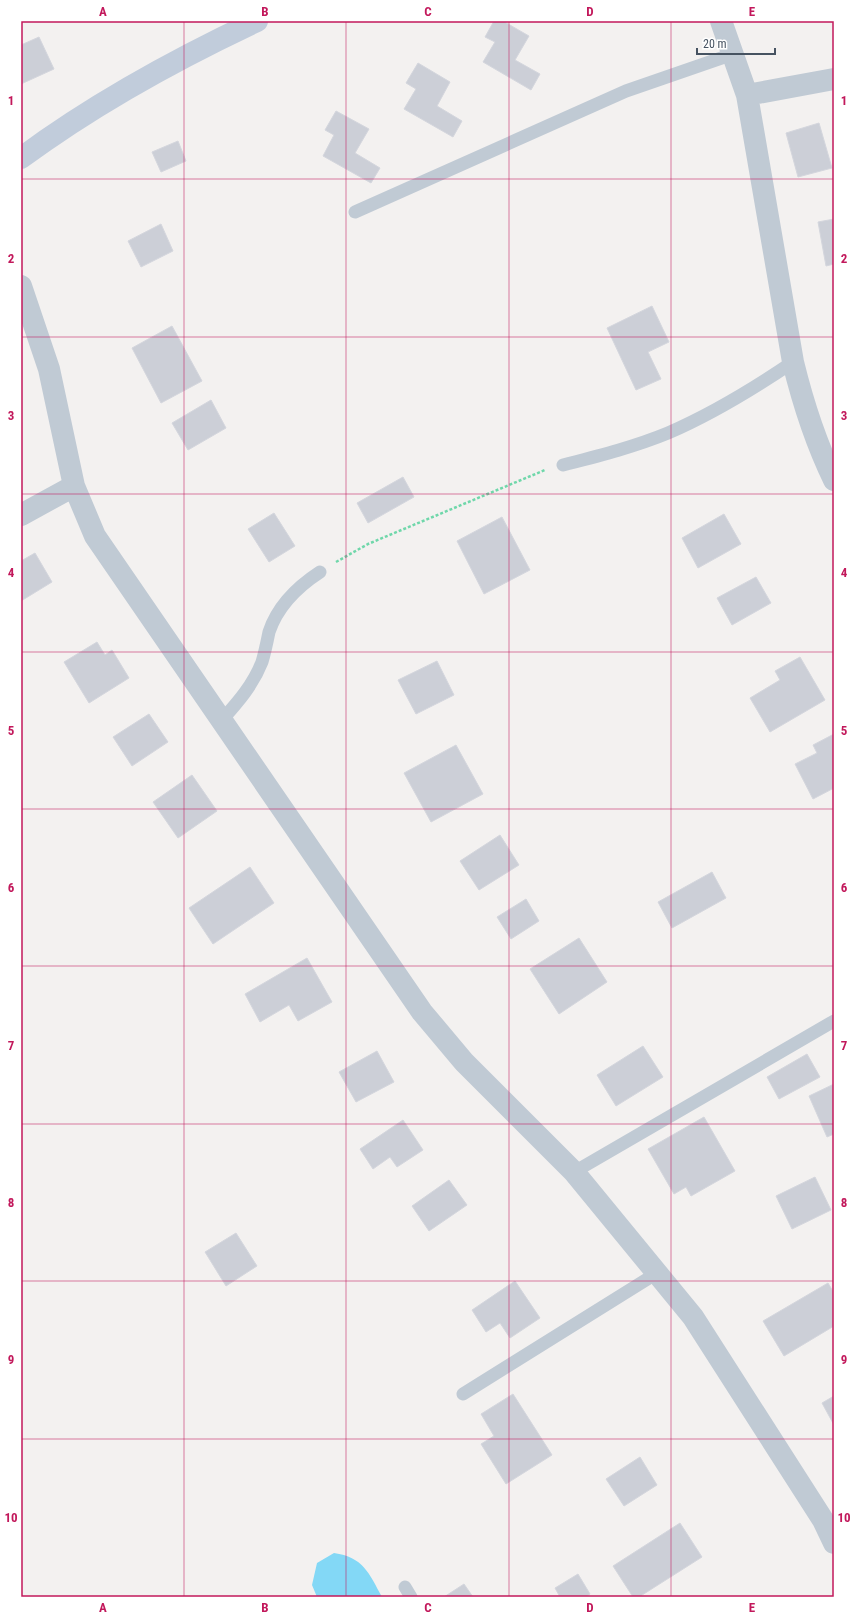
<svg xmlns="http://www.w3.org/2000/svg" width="855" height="1618" font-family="'Roboto Condensed',sans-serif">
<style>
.water{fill:#83d8f6}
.building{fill:#cccfd7;stroke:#d4d6dd}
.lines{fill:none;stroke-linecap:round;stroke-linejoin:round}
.path{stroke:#6fd7aa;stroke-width:2.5;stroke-dasharray:3 2;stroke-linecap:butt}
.lane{stroke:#c0cad4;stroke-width:13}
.street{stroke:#c0cad4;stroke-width:22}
.secondary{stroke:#c1ccdb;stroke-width:22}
.grid{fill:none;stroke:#c2185b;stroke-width:1;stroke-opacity:0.55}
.neatline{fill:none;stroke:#c2185b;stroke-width:1.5}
.grid-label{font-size:13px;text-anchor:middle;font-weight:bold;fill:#c2185b}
</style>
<rect width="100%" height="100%" fill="#f3f1f0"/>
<path class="water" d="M334,1553c29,4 35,20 48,44h-65l-5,-12 5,-22z"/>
<path class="building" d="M494,21h9l26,15 -14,24 25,14 -9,16 -48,-28 12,-20 -10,-5z
M39,37l15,32 -33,15v-39z
M418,63l32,19 -13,24 25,15 -9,16 -49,-28 12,-20 -10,-6z
M336,111l33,18 -14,24 25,15 -9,15 -48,-27 11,-21 -9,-5z
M819,123l13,45 -34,9 -12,-44z
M178,141l8,20 -25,11 -9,-20z
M834,219v45l-8,2 -8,-44z
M161,224l12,27 -32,16 -13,-26z
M652,306l17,36 -21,10 13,27 -25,11 -29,-62z
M172,326l30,55 -41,22 -29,-55z
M211,400l15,28 -38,22 -16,-27z
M403,477l11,20 -46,26 -11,-20z
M274,513l21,33 -26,16 -21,-33z
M724,514l17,30 -43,24 -16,-30z
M502,517l28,53 -46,24 -27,-53z
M35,553l17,29 -31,19v-40z
M756,577l15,26 -39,22 -15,-27z
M97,642l8,13 7,-5 17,28 -40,25 -25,-41z
M800,657l25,43 -55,32 -20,-34 30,-18 -5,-9z
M437,661l17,34 -38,19 -18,-34z
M149,714l19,28 -36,24 -19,-29z
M834,734v54l-21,11 -18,-35 22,-11 -4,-8z
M456,745l27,49 -52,28 -27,-49z
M192,775l25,36 -39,27 -25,-36z
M500,835l19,30 -40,25 -19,-29z
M250,867l24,36 -61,41 -24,-36z
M712,872l14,26 -54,30 -14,-26z
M526,899l13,22 -28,18 -14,-22z
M579,938l28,44 -48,32 -29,-45z
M307,958l25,44 -34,19 -9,-16 -29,17 -15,-28z
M643,1046l20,31 -47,29 -19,-31z
M377,1051l17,31 -38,20 -17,-30z
M807,1054l13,23 -41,22 -12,-22z
M834,1084v50l-7,3 -18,-41z
M704,1117l31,54 -44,25 -5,-9 -12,7 -26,-45z
M403,1120l20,30 -26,17 -7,-10 -17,12 -13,-20z
M815,1177l16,33 -39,19 -16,-33z
M449,1180l18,25 -38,26 -17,-25z
M236,1233l21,33 -31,20 -21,-34z
M515,1281l25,37 -30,20 -10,-15 -14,9 -14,-22z
M828,1283l6,10v33l-50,30 -21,-35z
M513,1394l39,61 -46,29 -25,-40 13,-8 -13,-22z
M834,1396v29l-12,-22z
M640,1457l17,28 -33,21 -18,-27z
M680,1523l22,34 -63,40h-6l-20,-31z
M578,1574l12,20 -4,3h-26l-5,-9z
M464,1584l9,13h-29z"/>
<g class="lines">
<path class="path" d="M336,562l32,-18 177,-74"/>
<path class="lane" d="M355,212l271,-121 107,-37
M563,465c35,-9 71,-18 105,-32 44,-19 85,-44 125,-71
M222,720c16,-18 31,-35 40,-58 3,-10 5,-20 7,-30 9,-27 28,-45 51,-60
M574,1172l260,-151
M463,1394l194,-121
M405,1587l6,10"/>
<path class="street" d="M721,21l26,74 46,267c10,41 23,81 41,118
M747,95l87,-16
M21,286l28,83 25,117 21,50 327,476 42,50 110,110 119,145 130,203 11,23
M21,515l53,-29"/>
<path class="secondary" d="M21,158c73,-54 153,-98 236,-137"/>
</g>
<path class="grid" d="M184,21v1576M346,21v1576M509,21v1576M671,21v1576M21,179h813M21,337h813M21,494h813M21,652h813M21,809h813M21,966h813M21,1124h813M21,1281h813M21,1439h813"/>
<rect width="855" height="1618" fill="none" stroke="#ffffff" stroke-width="44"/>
<path d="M697 48v6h78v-6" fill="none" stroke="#465361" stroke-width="2"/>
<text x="703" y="48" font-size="12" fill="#465361" stroke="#ffffff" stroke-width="3" paint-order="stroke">20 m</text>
<rect x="22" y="22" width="811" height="1574" class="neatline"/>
<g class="grid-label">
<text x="103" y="16">A</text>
<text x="265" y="16">B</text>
<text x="428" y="16">C</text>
<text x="590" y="16">D</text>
<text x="752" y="16">E</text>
<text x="11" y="105">1</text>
<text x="844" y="105">1</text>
<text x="11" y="263">2</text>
<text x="844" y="263">2</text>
<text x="11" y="420">3</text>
<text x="844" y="420">3</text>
<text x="11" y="577">4</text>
<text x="844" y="577">4</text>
<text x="11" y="735">5</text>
<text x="844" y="735">5</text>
<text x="11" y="892">6</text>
<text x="844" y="892">6</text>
<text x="11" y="1050">7</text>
<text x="844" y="1050">7</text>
<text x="11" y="1207">8</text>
<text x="844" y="1207">8</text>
<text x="11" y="1364">9</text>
<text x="844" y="1364">9</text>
<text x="11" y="1522">10</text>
<text x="844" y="1522">10</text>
<text x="103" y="1612">A</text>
<text x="265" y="1612">B</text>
<text x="428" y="1612">C</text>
<text x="590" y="1612">D</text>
<text x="752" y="1612">E</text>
</g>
</svg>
